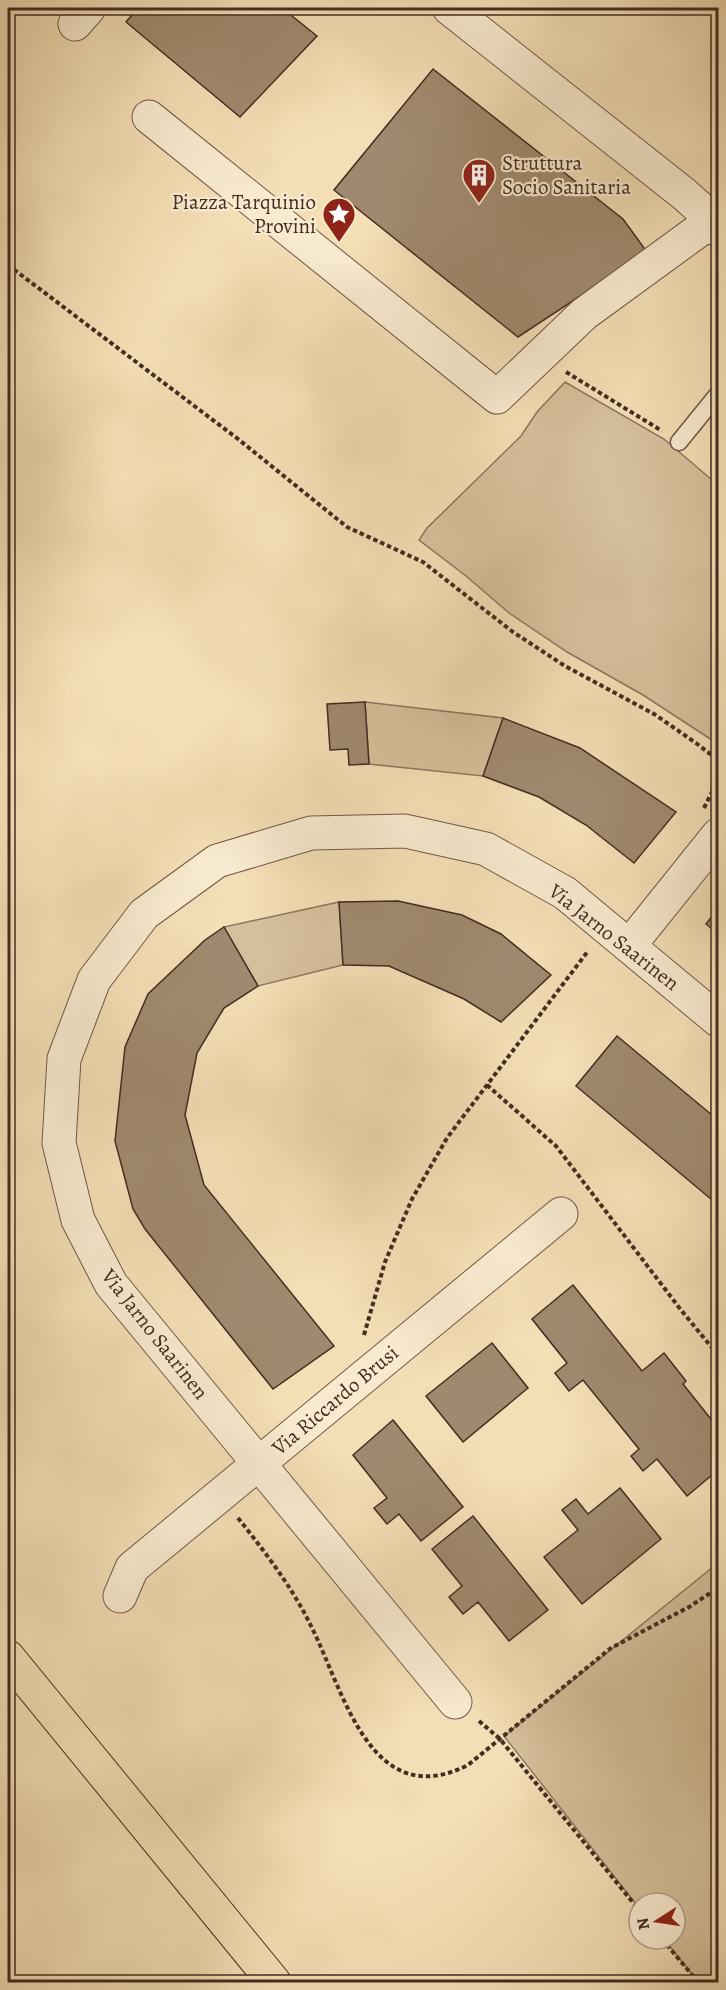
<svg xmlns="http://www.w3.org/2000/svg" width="726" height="1990" font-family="Alegreya,serif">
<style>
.green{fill:#d6c09c;stroke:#8d765f;stroke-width:1.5}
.building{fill:#a0896e;stroke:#442c22;stroke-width:1.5}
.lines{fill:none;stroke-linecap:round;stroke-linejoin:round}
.lane-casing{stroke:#705847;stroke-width:19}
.street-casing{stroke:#705847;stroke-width:35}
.primary-casing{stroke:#442c22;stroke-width:35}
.path{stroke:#442c22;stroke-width:4;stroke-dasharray:4.5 3;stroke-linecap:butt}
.lane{stroke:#f8eacf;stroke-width:16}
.street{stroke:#f8eacf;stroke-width:33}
.primary{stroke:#f4deb5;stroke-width:33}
.labels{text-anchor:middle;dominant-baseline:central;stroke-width:4.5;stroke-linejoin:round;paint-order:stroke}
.poi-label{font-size:21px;fill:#442c22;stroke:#f8eacf;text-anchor:start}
.street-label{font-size:21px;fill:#442c22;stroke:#f8eacf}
</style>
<rect width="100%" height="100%" fill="#f4deb5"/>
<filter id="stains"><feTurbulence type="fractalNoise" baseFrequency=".00333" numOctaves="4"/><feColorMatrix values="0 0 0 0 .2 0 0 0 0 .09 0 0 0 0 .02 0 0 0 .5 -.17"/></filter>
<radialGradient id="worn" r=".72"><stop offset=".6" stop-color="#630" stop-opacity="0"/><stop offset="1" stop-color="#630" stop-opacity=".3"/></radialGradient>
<path class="green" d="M565,382l99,57 54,46v259l-75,-49 -76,-43 -58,-39 -43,-37 -47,-36 8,-12 94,-92 16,-24z
M365,702l138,16 -20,58 -114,-12z
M339,902l4,63 -85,21 -34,-59z
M718,1563v419h-20l-34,-43h11v-36h-36v5l-135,-172z"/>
<path class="building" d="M138,8h144l35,28 -77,81 -114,-95z
M433,69l190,150 24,33 -129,85 -184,-147z
M365,702l4,62 -20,1 -1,-16 -18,1 -3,-46z
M503,718l77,30 96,64 -42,51 -48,-38 -47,-28 -56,-21z
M398,901l64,14 39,19 50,41 -50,47 -37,-23 -75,-33 -46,-1 -4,-63z
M718,909v25l-12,-10z
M224,927l34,59 -34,22 -27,45 -12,62 19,70 130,161 -61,43 -128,-160 -12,-20 -18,-68 10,-94 23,-53 57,-54z
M617,1036l101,84v85l-142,-119z
M573,1285l69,86 22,-18 22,28 -3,3 35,44v42l-31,26 -30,-37 -14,12 -12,-15 8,-7 -56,-69 -14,11 -14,-18 12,-10 -35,-44z
M492,1343l36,45 -65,54 -37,-46z
M393,1420l70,87 -42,34 -22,-27 -12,10 -13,-16 13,-10 -34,-43z
M620,1488l41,51 -79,65 -38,-47 34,-27 -16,-20 14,-11 12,15z
M473,1516l75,94 -39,31 -31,-39 -15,12 -14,-17 13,-11 -30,-37z"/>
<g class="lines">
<defs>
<path id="lane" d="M679,442l39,-48"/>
<path id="street" d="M449,8l235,186 29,26 5,10
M75,24l14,-16
M149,117l348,280 87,-83 129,-94
M629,946l89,-111
M120,1596l12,-28 429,-354
M455,1702l-344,-418 -33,-64 -19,-77 5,-84 30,-79 50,-66 73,-53 94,-28 94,-2 81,18 79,44 153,127"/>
<path id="primary" d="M8,1657l266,325"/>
</defs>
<use href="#lane" class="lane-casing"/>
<use href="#street" class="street-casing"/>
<use href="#primary" class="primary-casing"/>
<path class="path" d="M8,265l230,174 109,88 76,35 90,70 52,34 89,48 42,29 22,17
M566,372l96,59
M704,808l14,-28
M487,1085l69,61 125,164 37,45
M364,1335l21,-73 27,-63 35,-61 141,-187
M238,1518c27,34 55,70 74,110 32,64 59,186 156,137l143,-117 78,-41 29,-19
M479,1721l21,18 139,171
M662,1939l36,43"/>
<use href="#lane" class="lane"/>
<use href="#street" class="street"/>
<use href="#primary" class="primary"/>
</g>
<defs>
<symbol id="building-pin" viewBox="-11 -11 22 30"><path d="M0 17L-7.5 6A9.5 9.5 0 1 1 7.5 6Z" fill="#8f2418" stroke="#f8eacf"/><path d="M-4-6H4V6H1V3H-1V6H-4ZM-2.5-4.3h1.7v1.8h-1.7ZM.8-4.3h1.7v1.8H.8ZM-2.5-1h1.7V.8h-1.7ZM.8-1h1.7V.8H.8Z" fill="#fff"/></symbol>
<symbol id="sight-pin" viewBox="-11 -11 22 30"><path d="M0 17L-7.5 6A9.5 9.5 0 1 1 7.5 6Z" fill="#8f2418" stroke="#f8eacf"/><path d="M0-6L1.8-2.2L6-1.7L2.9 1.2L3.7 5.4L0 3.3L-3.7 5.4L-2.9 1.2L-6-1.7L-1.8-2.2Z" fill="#fff"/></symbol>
</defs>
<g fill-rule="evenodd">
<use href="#building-pin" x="460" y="156" width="38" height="52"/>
<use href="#sight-pin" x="320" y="195" width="38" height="52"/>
</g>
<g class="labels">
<g class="poi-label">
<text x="502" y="163">Struttura<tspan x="502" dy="24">Socio Sanitaria</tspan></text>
<text x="316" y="202" text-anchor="end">Piazza Tarquinio<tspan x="316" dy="24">Provini</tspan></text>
</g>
<g class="street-label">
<text transform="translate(614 937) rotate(38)">Via Jarno Saarinen</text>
<text transform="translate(155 1334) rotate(52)">Via Jarno Saarinen</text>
<text transform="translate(335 1400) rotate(-40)">Via Riccardo Brusi</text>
</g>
</g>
<rect width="726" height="1990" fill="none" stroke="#f4deb5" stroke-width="30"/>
<rect x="9" y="9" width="708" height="1972" fill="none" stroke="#442c22" stroke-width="3"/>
<rect x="15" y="15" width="696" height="1960" fill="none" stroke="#442c22" stroke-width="1.5"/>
<g transform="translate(657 1921) rotate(258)"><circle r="28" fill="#f8eacf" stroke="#b09e8a" stroke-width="1.5"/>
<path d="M0-4.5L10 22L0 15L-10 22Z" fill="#8f2418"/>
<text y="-9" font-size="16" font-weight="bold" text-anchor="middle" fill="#442c22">N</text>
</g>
<rect width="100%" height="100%" filter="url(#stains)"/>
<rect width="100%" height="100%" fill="url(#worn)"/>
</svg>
